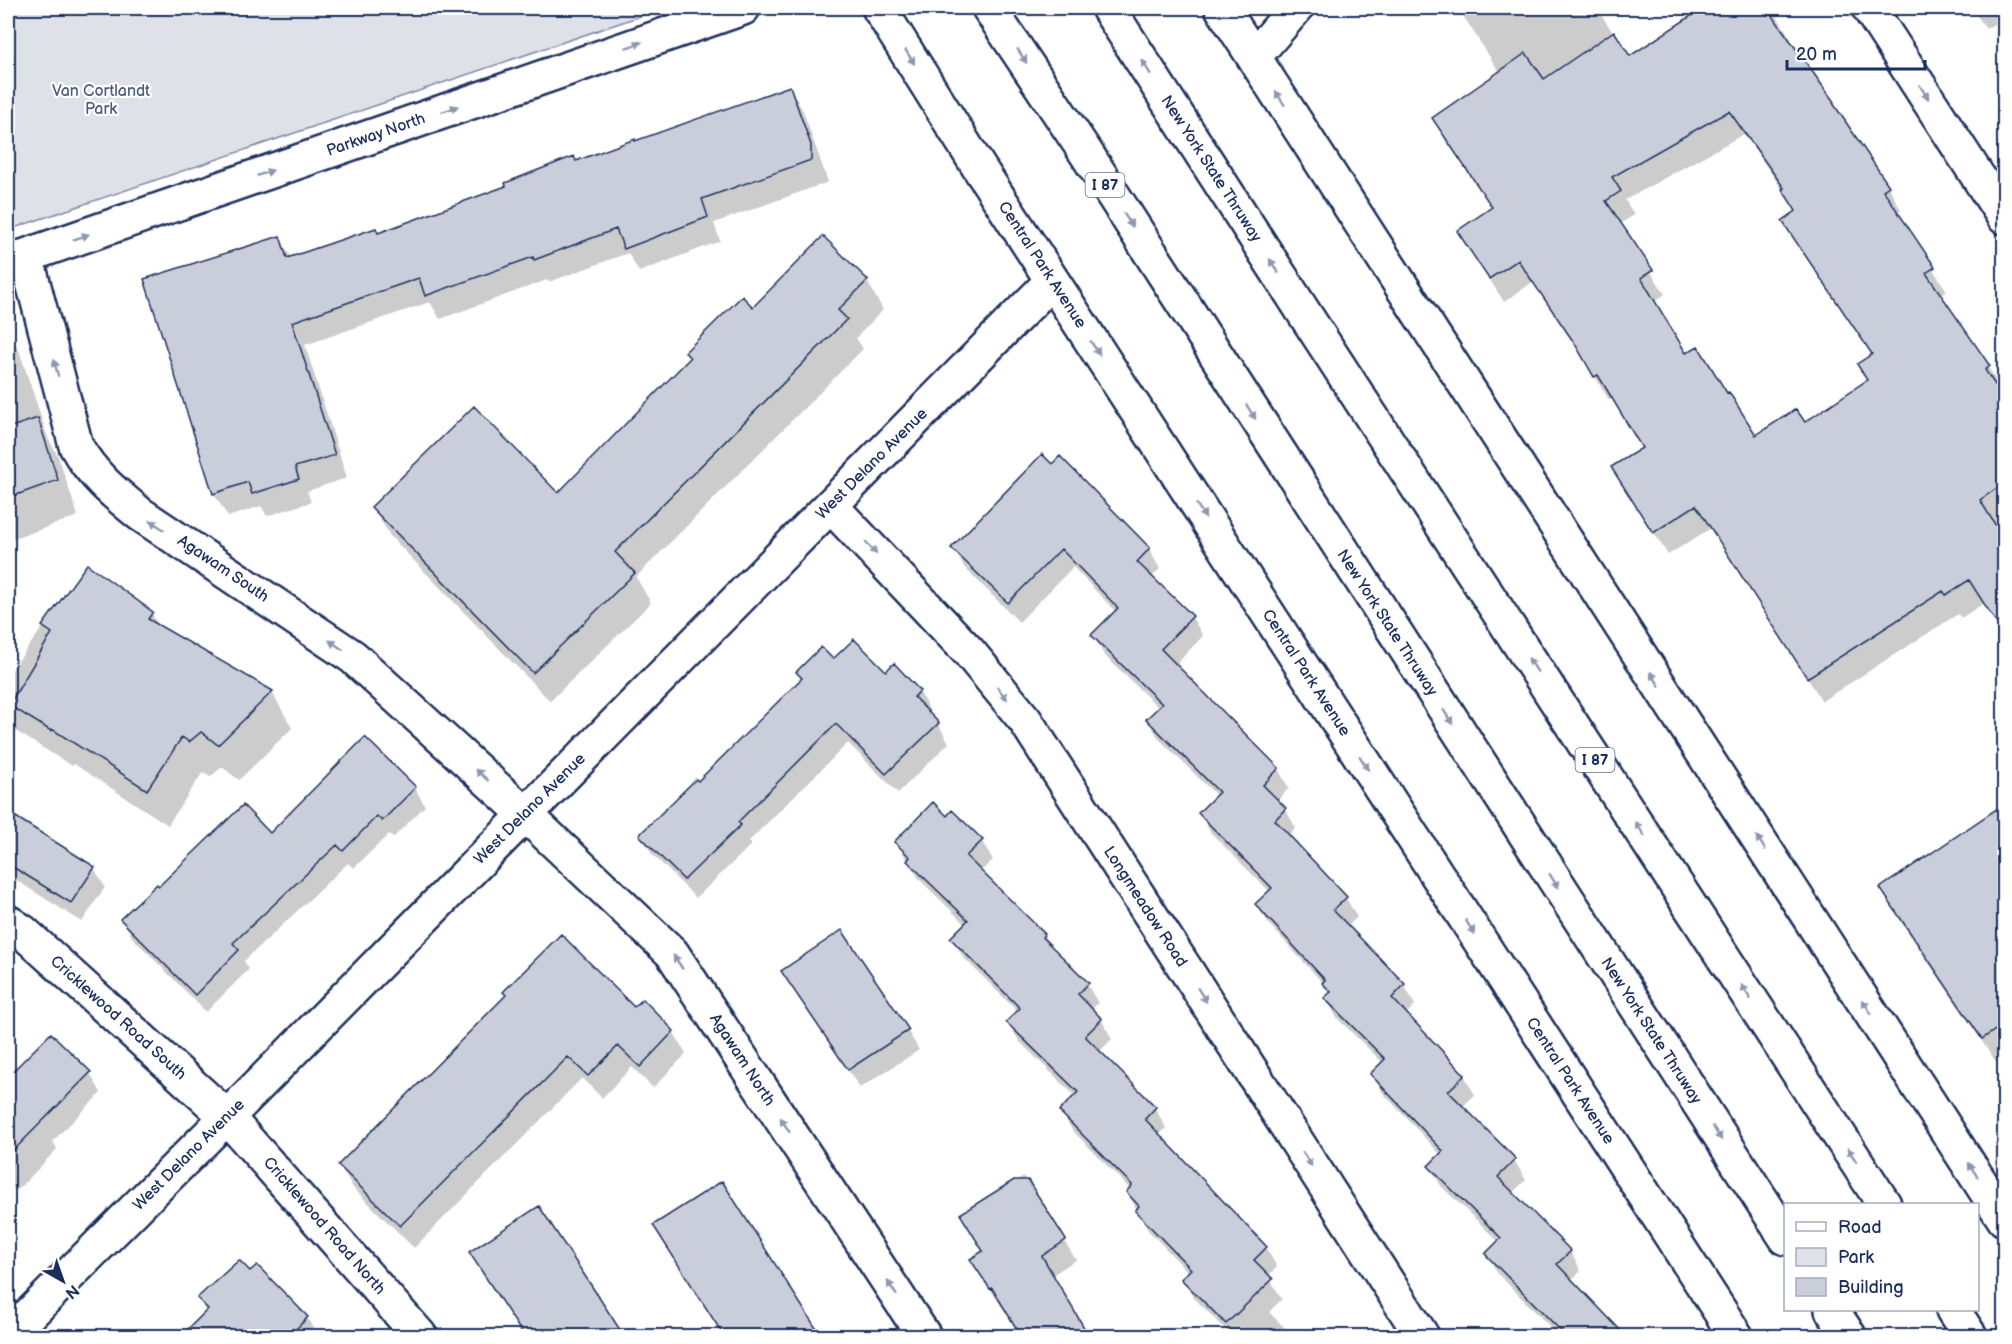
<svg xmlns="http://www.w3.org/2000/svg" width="2012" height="1344" font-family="'Balsamiq Sans',sans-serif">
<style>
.green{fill:#dee1e7;stroke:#7c88a2;stroke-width:1.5}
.shadow{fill:#0003;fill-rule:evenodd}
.building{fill:#caceda;stroke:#1b2f5e;stroke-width:1.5;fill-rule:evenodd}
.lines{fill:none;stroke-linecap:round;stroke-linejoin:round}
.street-casing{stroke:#1b2f5e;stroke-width:38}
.secondary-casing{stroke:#1b2f5e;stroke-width:38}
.highway-casing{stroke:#1b2f5e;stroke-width:38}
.street{stroke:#fff;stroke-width:33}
.secondary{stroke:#fff;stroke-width:33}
.highway{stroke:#fff;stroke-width:33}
.oneway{fill:#8d97ae}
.labels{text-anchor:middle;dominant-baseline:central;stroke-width:4.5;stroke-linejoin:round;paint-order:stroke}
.shield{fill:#fff;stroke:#5f6d8e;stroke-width:1.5}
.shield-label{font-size:15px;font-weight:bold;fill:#1b2f5e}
.park-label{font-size:16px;fill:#4c5c80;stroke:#fff}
.street-label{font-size:16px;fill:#1b2f5e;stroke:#fff}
</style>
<rect width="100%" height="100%" fill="#fff"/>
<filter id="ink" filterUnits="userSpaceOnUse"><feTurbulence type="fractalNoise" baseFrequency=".0167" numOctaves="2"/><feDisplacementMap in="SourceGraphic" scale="12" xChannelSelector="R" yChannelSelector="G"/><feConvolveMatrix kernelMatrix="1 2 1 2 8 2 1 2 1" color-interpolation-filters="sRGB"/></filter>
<g filter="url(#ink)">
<path class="green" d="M8,8h656l-656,222z"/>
<path class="shadow" d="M1458,8h157l-13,8 28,42 73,-49 -1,-1h70l19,31 -3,1 100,146 13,24 -4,3 50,78 -7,5 48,71 14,23 -3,2 5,9v115l-11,8 11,18v93l-20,-32 -23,15 -3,-4 -136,87 -111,-173 -43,27 -41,-64 16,-42 -31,-51 -3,2 -19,-32 -57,-86 -29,20 -45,-71 34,-22 -46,-67 -13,-23 66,-46zM1744,134l39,56 14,22 -13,9 13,24 75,110 -4,26 -63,43 -49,13 -30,-42 -40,-40 -32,-53 11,-8 -45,-70 14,-9 -9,-15z
M1972,8h32v33l-10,-17 -8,5z
M790,88l13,23 25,71 -114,41 6,18 -81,31 -11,-19 -79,29 -2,-2 -107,39 -10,-17 -125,43 42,133 -40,13 4,11 -44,14 -6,-10 -33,11 -14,-23 -68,-214 133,-43 13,22 87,-24z
M867,281l16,29 -27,28 7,11 -227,228 15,26 -101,98 -160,-165 -17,-29 185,-12 133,-136 -4,-7 66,-43z
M8,331l11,19 29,88 10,18 20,60 -70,25z
M1060,458l89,91 11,20 -9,9 41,39 11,19 -28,29 103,104 11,19 -12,13 8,8 11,19 -8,8 58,62 11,19 -10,10 57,58 11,20 -9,9 58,61 11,20 -13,12 52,53 12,20 -14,13 58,58 11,20 -11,10 54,55h-76l6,-5 -56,-57 -11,-20 12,-12 -58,-56 -11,-20 11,-11 -58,-62 -11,-19 11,-11 -46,-45 -11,-20 4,-3 -7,-12 -55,-60 -11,-19 13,-12 -59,-59 -11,-19 17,-18 -58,-57 -11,-19 12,-11 -56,-54 -11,-20 23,-23 -43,-45 -54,55 -55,-55 -11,-19z
M87,566l65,48 7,13 113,65 20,36 -53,52 -17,-13 -12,10 -7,-5 -35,53 -94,-61 -2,2 -58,-36 -6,-12v-43z
M833,661l53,12 33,18 11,20 -2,2 10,11 11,19 -51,50 -50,-50 -99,98 2,4 -55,53 -44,-44 -11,-19 57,-52 104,-103 -4,-7z
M415,788l10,18 -32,32 -4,-4 -35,34 -6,-5 -104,98 5,8 -43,43 -74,-75 -10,-18 37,-31z
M1999,810l5,9v251l-2,1 -101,-149 -19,-33z
M8,814l86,54 11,19 -23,35 -74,-47z
M947,818l34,22 12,20 -13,12 63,63 7,12 37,37 11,19 -7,7 10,9 11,20 -13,13 56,56 11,20 -7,7 107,113 11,19 -9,9 14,23 -13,13 24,24h-61l-38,-38 -11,-19 6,-6 -41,-43 -21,-38 3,-3 -58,-59 -11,-19 15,-14 -57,-56 -11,-19 10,-10 -55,-55 -11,-19 13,-14 -45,-44 -24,-38z
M794,990l114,41 11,19 -59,38z
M634,1009l39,22 13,23 -33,34 -21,-21 -30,31 -20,-20 -168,170 -61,-60 -13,-23z
M51,1035l39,38 11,20 -48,48 4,8 -40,42 -9,-9v-104z
M1024,1176l52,84 -24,15 36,61h-66l-18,-30 -2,1 -18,-28 1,-27 -23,-37z
M539,1208l84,128h-99l-42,-65z
M669,1250l148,83 8,-5 5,8h-106z
M257,1267l50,51 11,18h-135l24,-24 -8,-14 51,-25z"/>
<path class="building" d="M1703,8h64l67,94 -1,1 56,83 -6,4 52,77 -9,6 64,93 -5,4 19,28v85l-24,17 24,39v96l-35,-55 -23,15 -3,-4 -136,87 -111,-173 -43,28 -42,-66 31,-19 -44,-73 -4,2 -19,-33 -57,-84 -29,19 -32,-48 35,-24 -60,-89 94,-65 18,26 70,-48 16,25zM1729,111l55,77 -2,1 14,22 -14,10 90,133 -15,10 10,16 -62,42 -9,-13 -40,26 -27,-43 -2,1 -29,-47 -12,7 -45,-75 12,-8 -47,-69 15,-10 -9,-14z
M790,86l21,59v15l-109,39 6,18 -84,32 -8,-20 -82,31 -1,-3 -108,39 -6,-18 -127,44 43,133 -40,12 4,12 -47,15 -4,-12 -35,12 -69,-215 136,-43 7,22 89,-30 2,5 128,-47 -1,-3 69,-27 2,5 59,-22v2z
M823,236l45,44 -30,30 9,9 -232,233 20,21 -102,100 -162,-166 103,-101 84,87 132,-135 -5,-6 57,-56 11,11z
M38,418l20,62 -50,18v-70z
M1042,454l10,10 8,-8 90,92 -13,14 56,54 -32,33 118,119 -16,17 23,23 -11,12 72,77 -14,13 72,74 -13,14 73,77 -17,16 68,68 -18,18 73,74 -14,13 69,72h-60l-81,-82 16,-16 -73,-72 15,-15 -73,-77 15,-15 -61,-61 7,-6 -9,-9 3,-3 -70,-76 17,-16 -74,-75 21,-21 -73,-73 16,-15 -71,-69 27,-27 -57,-59 -53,54 -57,-55z
M87,564l66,48 -5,7 125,72 -55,54 -17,-13 -12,10 -7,-5 -35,53 -95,-61 -1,2 -42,-26 43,-72 -10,-7z
M854,639l32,32 8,-8 26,28 -6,6 25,26 -53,51 -50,-50 -98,98 3,3 -57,55 -45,-45 57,-56 2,2 104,-103 -6,-6 25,-25 12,12z
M365,737l51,50 -34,34 -5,-5 -34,35 -6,-6 -104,98 6,7 -44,45 -75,-76 37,-35 2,2 84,-81 27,28z
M933,802l14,14 5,-6 31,30 -17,16 79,78 -3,3 47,46 -11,11 24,25 -17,17 71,71 -11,12 122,128 -13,13 19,19 -47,45 -45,-45 10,-10 -56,-58 4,-5 -13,-14 6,-7 -73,-74 19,-19 -72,-70 14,-14 -70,-70 18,-18 -61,-59 3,-4 -16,-15z
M2004,804v220l-22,15 -102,-151z
M8,812l87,55 -24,36 -63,-39z
M842,930l67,100 -61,40 -67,-99z
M561,934l73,73 9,-8 31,32 -34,36 -22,-21 -30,30 -20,-19 -168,169 -62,-61 168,-170 -3,-3z
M51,1033l40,39 -83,84v-80z
M1014,1180h14l38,60 -24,16 47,80h-68l-29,-48 -2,1 -20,-30 13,-8 -23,-37z
M722,1181l99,155h-97l-71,-111z
M539,1206l50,76 35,54h-100l-30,-46 -25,-38z
M239,1260l11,11 7,-6 51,52 -19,19h-108l27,-27 -11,-11z"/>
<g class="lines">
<defs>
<path id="street" d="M1869,8l135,209
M1254,57l42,-49
M26,256l50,190c16,29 38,47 64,68l213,143 172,157 147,139 252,383
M8,262l735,-254
M831,506l138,146 56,68 397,616
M8,922l15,10 204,185 193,219
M8,1336l219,-219 825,-836"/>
<path id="secondary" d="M879,8l99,158 758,1170
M1222,8l782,1211"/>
<path id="highway" d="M989,8l97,145 700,1085
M1108,8l198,308 578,888
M1832,1310l17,26
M1953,1310l17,26"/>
</defs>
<use href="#street" class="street-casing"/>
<use href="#secondary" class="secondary-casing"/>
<use href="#highway" class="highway-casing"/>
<use href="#street" class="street"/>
<use href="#secondary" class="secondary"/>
<use href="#highway" class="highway"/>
</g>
<defs><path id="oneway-solid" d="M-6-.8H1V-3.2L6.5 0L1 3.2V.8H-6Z" transform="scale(1.5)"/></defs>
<g class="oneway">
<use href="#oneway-solid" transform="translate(634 45) rotate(-19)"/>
<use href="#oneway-solid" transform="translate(1022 56) rotate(57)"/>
<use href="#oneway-solid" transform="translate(910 57) rotate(58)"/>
<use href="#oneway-solid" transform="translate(1146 67) rotate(-123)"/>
<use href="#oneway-solid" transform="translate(1924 92) rotate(57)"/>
<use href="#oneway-solid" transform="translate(1280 98) rotate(-123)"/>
<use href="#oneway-solid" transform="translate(450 109) rotate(-19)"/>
<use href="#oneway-solid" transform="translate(265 173) rotate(-19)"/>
<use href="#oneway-solid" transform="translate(1128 220) rotate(57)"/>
<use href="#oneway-solid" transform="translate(81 237) rotate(-19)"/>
<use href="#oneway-solid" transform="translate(1274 266) rotate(-123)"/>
<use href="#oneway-solid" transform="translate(1095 348) rotate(57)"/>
<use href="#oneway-solid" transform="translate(56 368) rotate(-105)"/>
<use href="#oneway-solid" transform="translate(1251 412) rotate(57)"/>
<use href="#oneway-solid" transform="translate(1201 511) rotate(57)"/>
<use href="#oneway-solid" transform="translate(157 525) rotate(-147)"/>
<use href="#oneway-solid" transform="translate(871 548) rotate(47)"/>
<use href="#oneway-solid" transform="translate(336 645) rotate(-146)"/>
<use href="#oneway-solid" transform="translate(1533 665) rotate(-123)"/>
<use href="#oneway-solid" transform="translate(1655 679) rotate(-123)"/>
<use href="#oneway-solid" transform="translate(1002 693) rotate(51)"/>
<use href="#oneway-solid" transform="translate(1448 717) rotate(57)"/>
<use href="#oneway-solid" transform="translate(1364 763) rotate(57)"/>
<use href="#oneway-solid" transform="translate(482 775) rotate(-138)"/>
<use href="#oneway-solid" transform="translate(1640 829) rotate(-123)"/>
<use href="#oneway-solid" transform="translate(1761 843) rotate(-123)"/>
<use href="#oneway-solid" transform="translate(1554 881) rotate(57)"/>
<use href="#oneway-solid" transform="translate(1470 927) rotate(57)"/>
<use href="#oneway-solid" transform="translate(678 962) rotate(-124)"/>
<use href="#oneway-solid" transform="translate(1746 992) rotate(-123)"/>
<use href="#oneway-solid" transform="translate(1202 995) rotate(57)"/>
<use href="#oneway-solid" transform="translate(1867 1007) rotate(-123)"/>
<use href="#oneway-solid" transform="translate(785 1125) rotate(-123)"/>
<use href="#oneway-solid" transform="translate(1717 1133) rotate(57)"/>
<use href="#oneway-solid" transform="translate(1852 1155) rotate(-123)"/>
<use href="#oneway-solid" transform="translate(1307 1159) rotate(57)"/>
<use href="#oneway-solid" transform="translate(1973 1170) rotate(-123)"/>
<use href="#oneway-solid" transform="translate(892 1288) rotate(-123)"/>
</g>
</g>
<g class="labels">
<g class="shield">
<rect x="1085.5" y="173" width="39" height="24" rx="4.5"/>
<rect x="1575.5" y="748" width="39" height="24" rx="4.5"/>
</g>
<g class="shield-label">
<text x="1105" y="185">I 87</text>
<text x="1595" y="760">I 87</text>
</g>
<g class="park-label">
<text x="101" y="91">Van Cortlandt<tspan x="101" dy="18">Park</tspan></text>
</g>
<g class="street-label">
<text transform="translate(376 135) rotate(-19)">Parkway North</text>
<text transform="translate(1211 169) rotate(57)">New York State Thruway</text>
<text transform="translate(1042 265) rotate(57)">Central Park Avenue</text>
<text transform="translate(872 464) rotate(-45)">West Delano Avenue</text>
<text transform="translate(223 569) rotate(34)">Agawam South</text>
<text transform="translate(1387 623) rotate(57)">New York State Thruway</text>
<text transform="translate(1306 673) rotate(57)">Central Park Avenue</text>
<text transform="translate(530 809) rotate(-45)">West Delano Avenue</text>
<text transform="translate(1145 907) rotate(57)">Longmeadow Road</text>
<text transform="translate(118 1018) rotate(42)">Cricklewood Road South</text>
<text transform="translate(1651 1031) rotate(57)">New York State Thruway</text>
<text transform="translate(742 1060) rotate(57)">Agawam North</text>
<text transform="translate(1570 1081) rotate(57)">Central Park Avenue</text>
<text transform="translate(189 1155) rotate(-45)">West Delano Avenue</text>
<text transform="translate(324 1226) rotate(49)">Cricklewood Road North</text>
</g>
</g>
<rect width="2012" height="1344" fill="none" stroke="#fff" stroke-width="30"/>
<rect x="15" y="15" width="1982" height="1314" fill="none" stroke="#1b2f5e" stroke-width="2" filter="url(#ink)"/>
<rect x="1784" y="1203" width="195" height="108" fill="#ffffff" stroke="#a4acbf" stroke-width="1.5"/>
<rect x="1796" y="1222" width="30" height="9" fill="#ffffff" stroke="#a4acbf" stroke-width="1.5"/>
<text x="1838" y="1233" font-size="18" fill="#1b2f5e">Road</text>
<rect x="1796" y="1248" width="30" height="18" fill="#dee1e7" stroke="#a4acbf" stroke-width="1.5"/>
<text x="1838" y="1263" font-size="18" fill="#1b2f5e">Park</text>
<rect x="1796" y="1278" width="30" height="18" fill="#caceda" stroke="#a4acbf" stroke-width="1.5"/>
<text x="1838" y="1293" font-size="18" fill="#1b2f5e">Building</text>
<g transform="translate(63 1281) rotate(140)" stroke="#ffffff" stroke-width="4.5" paint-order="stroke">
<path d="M0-4.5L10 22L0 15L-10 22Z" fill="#1b2f5e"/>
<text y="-9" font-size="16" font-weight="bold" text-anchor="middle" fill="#1b2f5e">N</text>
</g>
<path d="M1787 60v9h138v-9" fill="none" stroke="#1b2f5e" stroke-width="3"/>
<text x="1796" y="60" font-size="18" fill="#1b2f5e" stroke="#ffffff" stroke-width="4.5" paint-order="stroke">20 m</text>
</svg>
